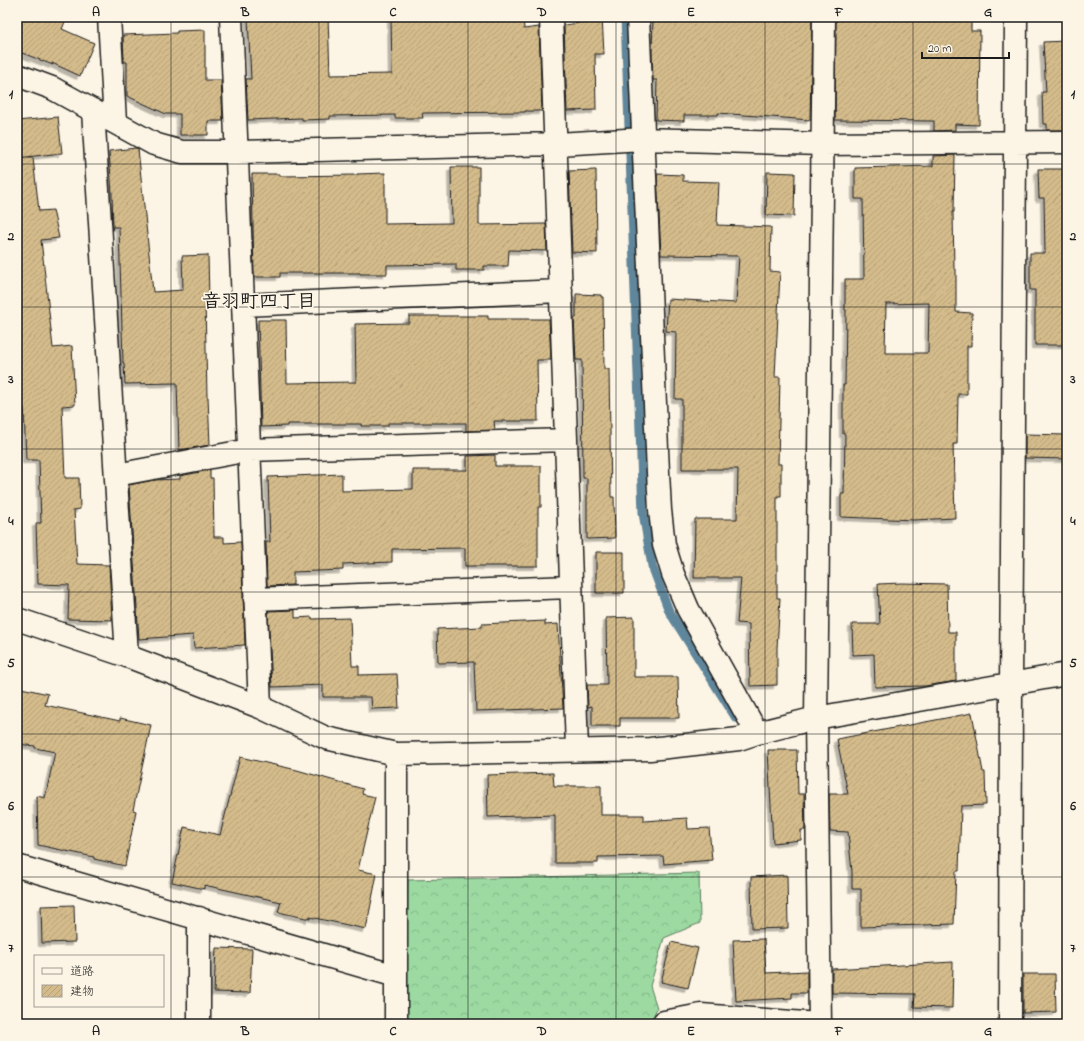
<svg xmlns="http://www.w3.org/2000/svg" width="1084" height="1041" font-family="'Indie Flower','Klee One',sans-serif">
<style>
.forest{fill:url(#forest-crowns);stroke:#5c7b5f}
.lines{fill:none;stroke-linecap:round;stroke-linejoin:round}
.stream{stroke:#61869b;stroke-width:9}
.building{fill:url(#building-hatch);stroke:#1c1c1c;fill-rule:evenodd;filter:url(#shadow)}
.minor-casing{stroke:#1c1c1c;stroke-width:25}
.minor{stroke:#fcf5e5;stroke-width:22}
.grid{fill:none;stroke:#1c1c1c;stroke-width:1;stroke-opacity:0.55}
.labels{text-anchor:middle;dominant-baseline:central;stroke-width:3.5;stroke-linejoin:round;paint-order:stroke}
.neighbourhood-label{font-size:19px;font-weight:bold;fill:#1c1c1c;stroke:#fcf5e5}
.neatline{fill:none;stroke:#1c1c1c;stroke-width:1.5}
.grid-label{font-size:13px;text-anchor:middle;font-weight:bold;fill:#1c1c1c}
</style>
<defs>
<pattern id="forest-crowns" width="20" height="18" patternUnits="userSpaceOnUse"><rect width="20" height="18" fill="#9cdaa2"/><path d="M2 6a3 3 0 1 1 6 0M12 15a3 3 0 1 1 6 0" fill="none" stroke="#86ba8b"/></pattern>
<pattern id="building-hatch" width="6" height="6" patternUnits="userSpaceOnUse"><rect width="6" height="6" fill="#d4bb8b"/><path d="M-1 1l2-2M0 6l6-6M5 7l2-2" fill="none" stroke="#b5a077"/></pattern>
<filter id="shadow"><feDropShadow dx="-3.5" dy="3.5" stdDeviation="0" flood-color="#0004"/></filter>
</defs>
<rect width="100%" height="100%" fill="#fcf5e5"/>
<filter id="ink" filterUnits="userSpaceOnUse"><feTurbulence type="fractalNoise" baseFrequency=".025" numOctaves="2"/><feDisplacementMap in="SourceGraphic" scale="8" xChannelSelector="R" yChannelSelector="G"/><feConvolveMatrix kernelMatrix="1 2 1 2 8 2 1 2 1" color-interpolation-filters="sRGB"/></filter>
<g filter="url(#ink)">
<path class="forest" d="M699,873l1,50 -36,15 -14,48 7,22 -7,16h-244l2,-144z"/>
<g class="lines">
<path class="stream" d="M625,17l18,496 9,53 17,45 67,107"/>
</g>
<path class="building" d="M17,17h50l-5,12 32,14 -14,33 -28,-13 1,2 -36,-14z
M276,17v2l52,-2 2,58 62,-1 -1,-56 132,-1 1,12 15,-2 3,84h-17v1l-103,1 1,5h-28v-3l-65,1v3l-28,1v-2l-54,2 -2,-41h5l-3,-61z
M578,17h24l2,37h-9l1,56 -29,1 -3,-86 15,-2z
M653,17h159l-2,103 -92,-7v2h-34v6l-28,-1 1,-40h-4l-1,-26z
M836,17l135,1v13h9l-1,94 -24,-1v6l-21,1v-10l-99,-1z
M205,30v50h16l2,41h-15v14h-28v-21h-14l-39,-18v-34h-3l-1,-27 54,-2v-2z
M1067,41v89h-20v-6h-4l-1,-32h4l-3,-50z
M58,117l4,36 -45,5v-37z
M136,148l2,1 15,143 30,-2 -1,-34 26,-1 1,45h-4l2,97h1l2,48 -31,5 -2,-67 -52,1 -1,-21h-1l-4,-136h-6l-1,-33 -3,-43z
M955,155l-1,57h-1l1,57h2v43l16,1 -1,33h-4v48h-9l-1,50h-4l2,74 -41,2 -73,-3v-23h3l1,-60h-2v-49h2l1,-75h-1v-31h19l-1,-80h-8v-31l78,-2v-10zM929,303l-1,50h-43l1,-49z
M17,158h16l6,53 14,-1 6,28 -18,2 12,108 19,-2 3,59 -13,1 3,72h14l1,31 -6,1 3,54 32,1 3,55 -44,-1 1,-34 -31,-1 -2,-61h5l-2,-63h-13l-2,-52h-4l-3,-48z
M451,167h28v58l67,-1 1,27 -38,-1 -1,16h-24v4h-28v-6l-69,1v9h-27v-1h-80v4h-26l-2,-103h28v2l77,-1v-1l28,-1v51l67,-1z
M1038,169h29v176h-32v-55h-5v-37h15l-1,-55h-5z
M596,170l1,83 -25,-1 -3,-81z
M767,172l28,1 -1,43 -28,-1z
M657,174l26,1v6l36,1 -2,43 54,2 -1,44 10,1 -5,105h5l-2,87h3v32h-4v102h3l-3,50v37l-27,1 -1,-62 -12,-1 4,-45h-47l1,-59h42l1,-50h-56v-70h-7l1,-67 -10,-1 2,-32 68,4 3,-47 -78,-1z
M576,294l25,1v2h2l1,72h5l2,128h3l1,41 -28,1v-61h-4l-1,-118h-6l-2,-42h2z
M409,316h79v3h61l2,41h-14l1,61h-44l1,9 -29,1v-8h-78v3h-27v-2h-74v2l-26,1 -3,-107h28l1,63 69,-1 -1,-58 54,-1z
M1025,434l42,1v24l-42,-1z
M495,455v11h46v41h-3v59h-73v-18l-73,1v13l-49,2v6l-50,2v13l-26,1 -1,-44h4l-2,-65 74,-3v17l71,-2v-19h54v-14z
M210,470v8h3l1,59h10v6l17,-1 4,103 -51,3 -1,-13 -54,4 -10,-154 25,-5 26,-1v-3z
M596,552h28v41h-28z
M902,583l45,1 1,48h8v49l-31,5 -50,1 -1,-33 -21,1 -1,-31h28l-2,-40z
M295,610v8l17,-1v2l38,-1 2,48h7v9l38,-1 2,34 -27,1 -1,-12h-48v-12l-51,2 -4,-76z
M634,617v60h44l1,41h-59v8h-28v-20l-4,1 -1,-22h20l-1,-67z
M545,621v4l13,-1 5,84 -87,3 -2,-49 -36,1 -1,-34 45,-2v-3z
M17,687l31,7 -3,11 75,16v-3l31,7 -18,85 3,1 -11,55 -31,-7v-2l-56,-12 -1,-49 8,2 10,-46 -20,-4v-2l-18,-2z
M972,713l11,59h2l1,33 -25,1 -2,65h-3l-2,53 -93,3v-38h-9v-17l-4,-40 -18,-1 -1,-37h19l-11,-55z
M768,750h29l1,44h6l1,36h-4v10l-28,3z
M240,757l57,13 66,19 -1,5 13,3 -17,73 19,4 -11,55 -56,-12v2l-32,-7 3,-10 -77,-17v4l-32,-7 12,-55 36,8z
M553,773l1,13h47v29h43v6l43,-3 1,11 21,-1 3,32 -48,4 -1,-8 -65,1v6h-43v-48l-67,2 -1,-42z
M787,875l1,53 -36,1 -1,-52z
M74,905l1,37 -33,1 -1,-37z
M764,939l2,34 41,-2v22h-15v5l-56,3 -3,-61z
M671,942l27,6 -10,40 -27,-6z
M216,948l36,1 -2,44 -36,-1z
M953,962l-1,46 -38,-1 1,-13 -83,-1v-24z
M1023,974h32l1,38 -33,1z"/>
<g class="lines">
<defs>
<path id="minor" d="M109,17l6,105
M231,17l29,690
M551,17l26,732
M638,17l20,455 2,38 4,35 9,29 15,35 69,124
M17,75l35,13 102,56 28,8h55l320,-8 86,-5 180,5 244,-2
M93,110l34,546
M243,305l318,-14
M116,475l133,-25 317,-10
M255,599l316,-12
M17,619l110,37 133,51 66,31 70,16 254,-5 89,-10 18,-6 59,-15 251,-44
M17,866l379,110
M199,1024v-106
M396,1024v-270
M663,1024l1,-2 37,-7 117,9
M820,1024l-4,-306 8,-701
M1010,1024l1,-339 5,-668"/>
</defs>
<use href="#minor" class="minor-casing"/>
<use href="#minor" class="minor"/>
</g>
</g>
<path class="grid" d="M171,17v1007M319,17v1007M468,17v1007M616,17v1007M765,17v1007M913,17v1007M17,164h1050M17,307h1050M17,449h1050M17,592h1050M17,734h1050M17,877h1050"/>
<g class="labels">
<g class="neighbourhood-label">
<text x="259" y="302">音羽町四丁目</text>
</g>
</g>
<rect width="1084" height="1041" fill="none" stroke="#fcf5e5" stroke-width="44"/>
<rect x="34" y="955" width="130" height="52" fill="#fcf5e5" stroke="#a29e95"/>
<rect x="42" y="968" width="20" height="6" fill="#fcf5e5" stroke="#a29e95"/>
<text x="70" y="975" font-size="12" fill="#1c1c1c">道路</text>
<rect x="42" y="985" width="20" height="12" fill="url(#building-hatch)" stroke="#a29e95"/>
<text x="70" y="995" font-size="12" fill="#1c1c1c">建物</text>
<path d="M922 52v6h87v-6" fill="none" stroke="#1c1c1c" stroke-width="2"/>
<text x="928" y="52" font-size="12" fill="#1c1c1c" stroke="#fcf5e5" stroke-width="3" paint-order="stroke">20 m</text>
<rect x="22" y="22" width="1040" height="997" class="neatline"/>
<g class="grid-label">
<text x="96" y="16">A</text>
<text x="245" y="16">B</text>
<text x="393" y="16">C</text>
<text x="542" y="16">D</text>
<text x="691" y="16">E</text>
<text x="839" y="16">F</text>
<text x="988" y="16">G</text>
<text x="11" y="98">1</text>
<text x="1073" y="98">1</text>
<text x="11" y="240">2</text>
<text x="1073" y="240">2</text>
<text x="11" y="383">3</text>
<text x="1073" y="383">3</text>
<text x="11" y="525">4</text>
<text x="1073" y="525">4</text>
<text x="11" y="667">5</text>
<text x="1073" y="667">5</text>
<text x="11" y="810">6</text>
<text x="1073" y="810">6</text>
<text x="11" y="952">7</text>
<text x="1073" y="952">7</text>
<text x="96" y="1035">A</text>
<text x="245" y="1035">B</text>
<text x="393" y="1035">C</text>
<text x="542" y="1035">D</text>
<text x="691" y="1035">E</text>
<text x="839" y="1035">F</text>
<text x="988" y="1035">G</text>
</g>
</svg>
